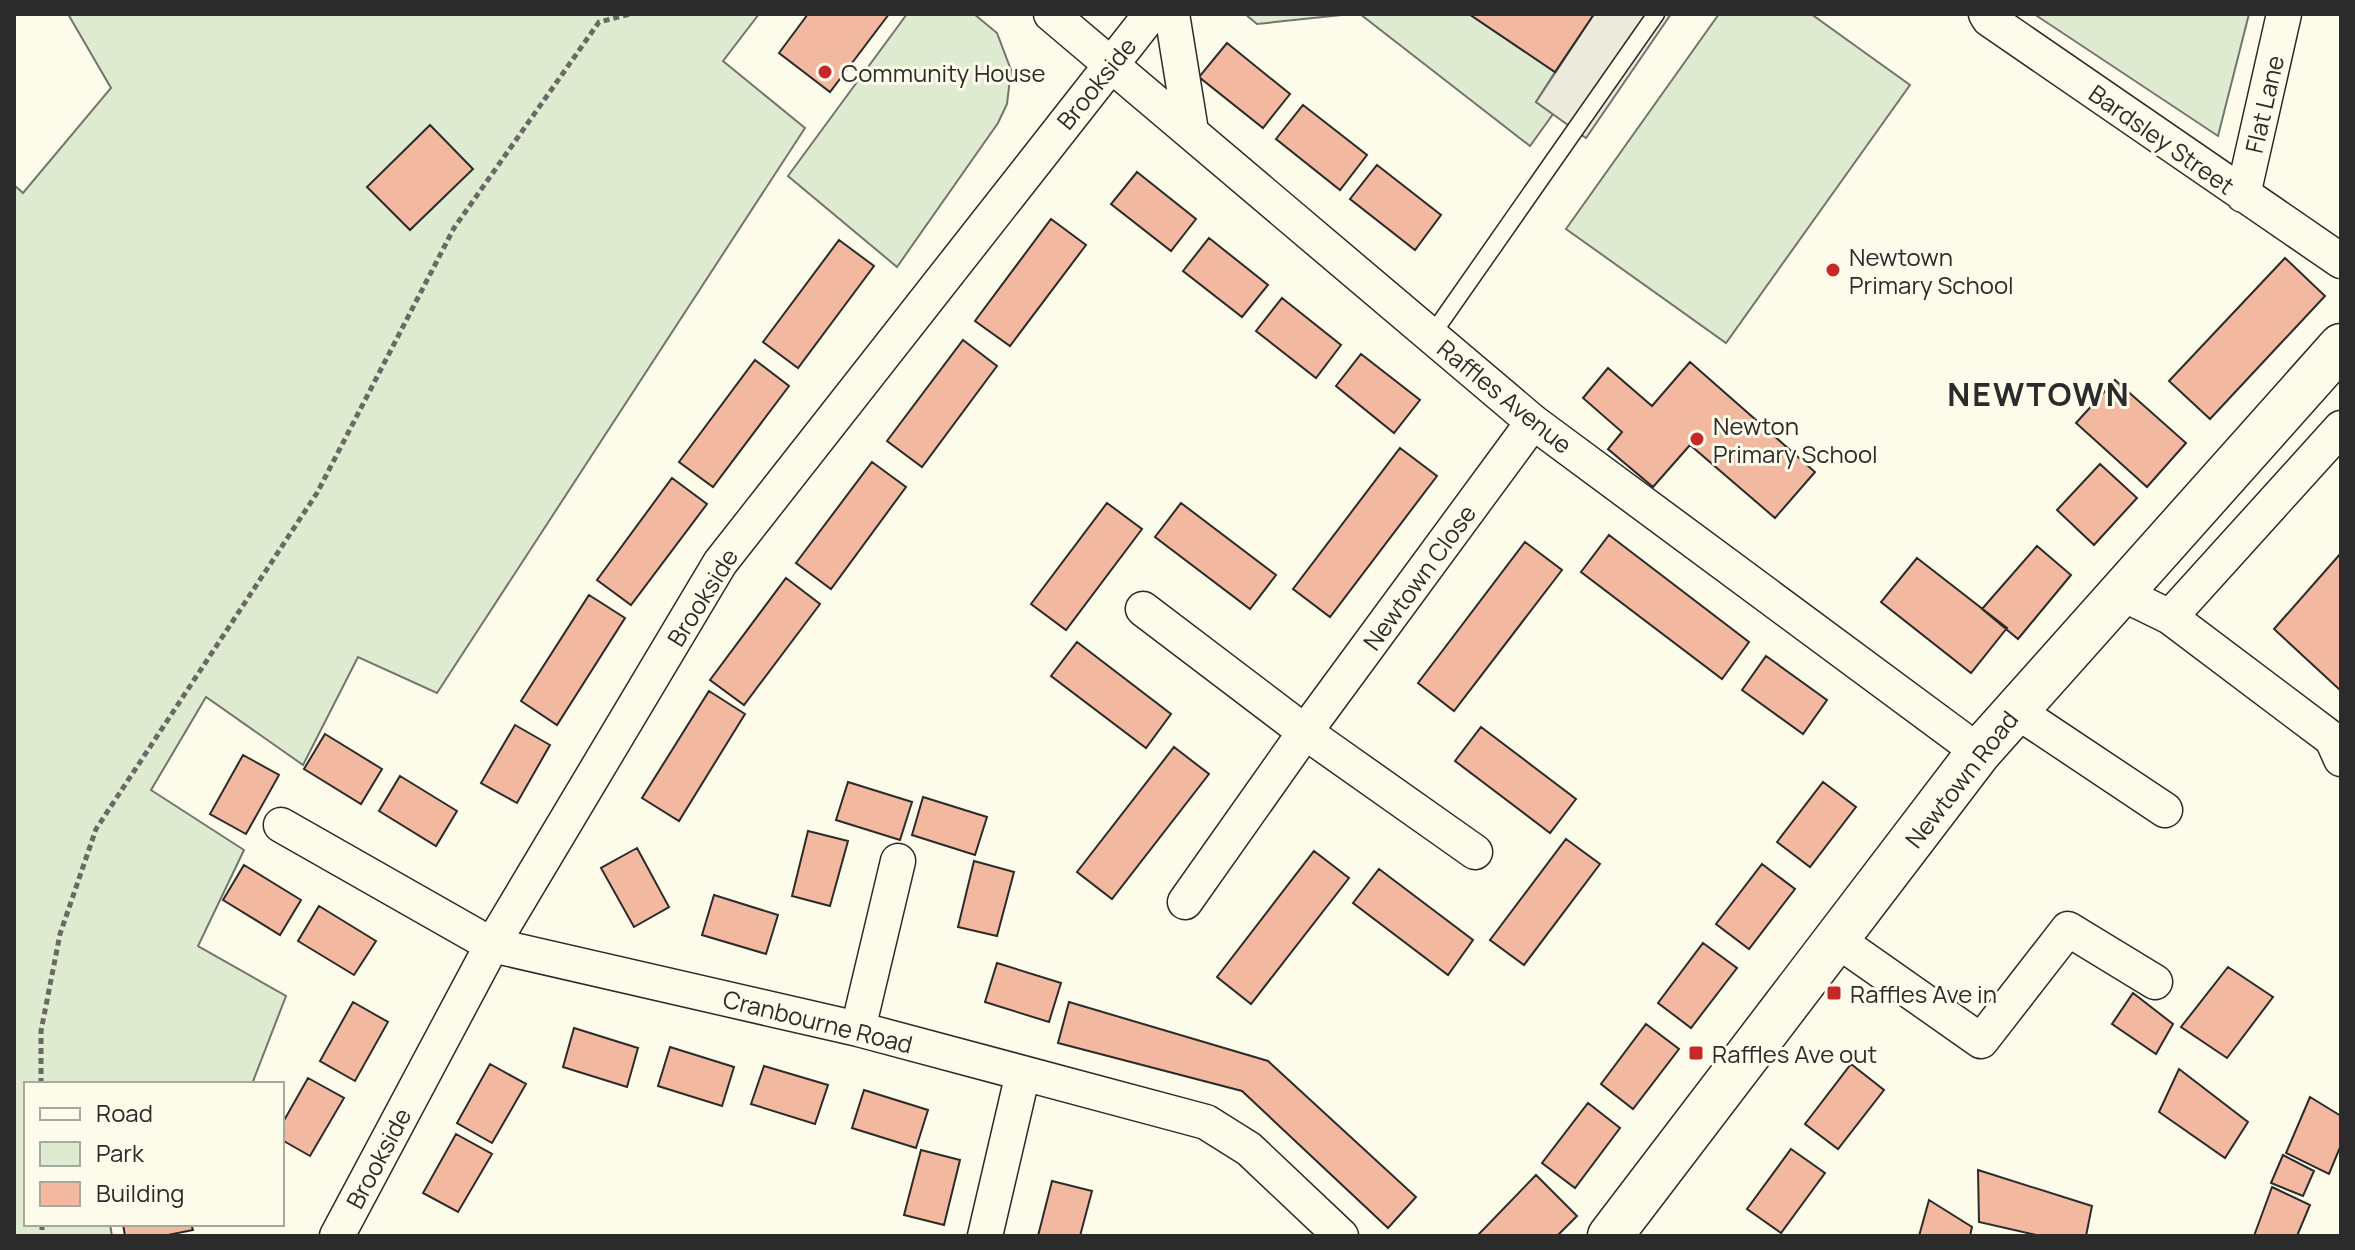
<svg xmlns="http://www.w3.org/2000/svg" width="2355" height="1250" font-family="Manrope,sans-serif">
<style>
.green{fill:#deebd1;stroke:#74746e;stroke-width:2}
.parking{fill:#eceadb;stroke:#74746e;stroke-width:2}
.building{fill:#f2b8a0;stroke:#2b2b2b;stroke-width:2}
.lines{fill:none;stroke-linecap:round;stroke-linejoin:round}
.lane-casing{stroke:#2b2b2b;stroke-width:19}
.street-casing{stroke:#2b2b2b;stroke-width:37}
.secondary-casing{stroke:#2b2b2b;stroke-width:47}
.path{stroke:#6a6964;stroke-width:5;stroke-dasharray:6 4;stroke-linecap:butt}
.lane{stroke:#fdfbea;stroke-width:16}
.street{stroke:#fdfbea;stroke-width:34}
.secondary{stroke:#fdfbea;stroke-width:44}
.poi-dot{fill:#c62828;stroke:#fdfbea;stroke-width:3}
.labels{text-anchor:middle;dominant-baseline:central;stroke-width:6;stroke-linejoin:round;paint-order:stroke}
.poi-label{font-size:24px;fill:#2b2b2b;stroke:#fdfbea;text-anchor:start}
.street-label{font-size:24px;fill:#2b2b2b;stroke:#fdfbea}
.district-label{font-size:32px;font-weight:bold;letter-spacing:2px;fill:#2b2b2b;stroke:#fdfbea}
</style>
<rect width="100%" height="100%" fill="#fdfbea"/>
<path class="green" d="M68,14h691l-36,47 82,67 -368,565 -79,-36 -55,108 -97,-68 -55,93 93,60 -46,96 88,50 -34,88h-226v140h84l2,12h-98v-1051l9,8 88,-105z
M907,14h67l23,19 14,37 -4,34 -9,19 -101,144 -109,-91z
M1245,14h106l-94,10z
M1360,14h109l86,58 -19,30 17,12 -23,32z
M1719,14h92l99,71 -184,258 -160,-114z
M2034,14h215l-31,122z"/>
<path class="parking" d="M1594,14h77l-85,124 -50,-36z"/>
<path class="building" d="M808,14h81l-59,78 -51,-39z
M1469,14h125l-39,58z
M1227,43l63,51 -27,34 -64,-51z
M1303,105l64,50 -27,35 -64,-51z
M430,125l43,44 -63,61 -43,-43z
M1377,165l64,50 -26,35 -65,-51z
M1137,172l59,47 -25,32 -60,-47z
M1051,219l35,26 -76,101 -35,-25z
M1209,238l59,47 -26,32 -59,-46z
M839,240l35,26 -76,102 -35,-26z
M2285,258l40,38 -115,123 -41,-38z
M1282,298l59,47 -25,33 -60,-47z
M963,340l34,26 -75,101 -35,-26z
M1361,354l59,46 -26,33 -58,-47z
M755,360l34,26 -76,101 -34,-25z
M1690,362l125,110 -40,46 -85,-73 -37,42 -45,-38 14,-17 -39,-34 25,-30 44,38z
M2115,380l71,63 -39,44 -71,-64z
M1400,448l37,28 -107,141 -37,-28z
M872,462l34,25 -75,102 -35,-26z
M2100,464l37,34 -43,47 -37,-35z
M672,478l35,26 -76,101 -34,-25z
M1107,503l35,26 -76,101 -35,-26z
M1181,503l95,72 -26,34 -95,-72z
M1609,535l140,107 -27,37 -141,-107z
M1525,542l37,28 -108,141 -36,-28z
M2037,546l34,29 -53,64 -36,-30z
M2341,553v137h-1l-66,-61z
M1917,558l90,70 -36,45 -90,-71z
M786,578l34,26 -76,101 -34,-25z
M589,595l36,23 -68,107 -36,-24z
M1077,642l94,72 -25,34 -95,-72z
M1766,656l61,44 -24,34 -61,-44z
M709,691l36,23 -66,107 -37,-23z
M515,725l35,20 -33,58 -36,-20z
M1481,727l95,72 -26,34 -95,-72z
M325,734l57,35 -21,35 -57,-35z
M1174,747l35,27 -97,125 -35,-27z
M243,755l36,20 -33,59 -36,-20z
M400,776l57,35 -21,35 -57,-35z
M848,782l64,20 -12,38 -64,-20z
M1823,782l33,25 -46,60 -33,-25z
M923,797l64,20 -12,38 -63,-20z
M808,831l40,10 -18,65 -38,-10z
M1566,839l34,25 -76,101 -34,-25z
M637,848l32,59 -35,20 -33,-59z
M1314,851l35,27 -98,126 -34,-27z
M974,861l40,11 -17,64 -39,-9z
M1762,864l33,25 -46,60 -33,-25z
M244,865l57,35 -21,35 -57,-35z
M1379,869l94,71 -25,35 -95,-72z
M714,895l64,20 -12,39 -64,-19z
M319,906l57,35 -22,34 -56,-34z
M1703,943l34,25 -46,60 -33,-25z
M997,963l64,20 -12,39 -64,-20z
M2228,967l45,30 -46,61 -46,-31z
M2133,993l40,31 -17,30 -44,-30z
M353,1002l35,20 -33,59 -35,-20z
M1069,1002l199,59 148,136 -28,31 -146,-137 -184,-48z
M1646,1024l33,25 -46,60 -32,-25z
M574,1028l64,20 -11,39 -64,-20z
M670,1047l64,20 -12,39 -64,-20z
M490,1064l36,20 -34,59 -35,-20z
M1851,1064l33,26 -46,59 -33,-25z
M764,1066l64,19 -13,39 -64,-20z
M2179,1069l69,53 -23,36 -66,-46z
M308,1078l36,20 -34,58 -28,-16v-16z
M864,1090l64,20 -12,38 -64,-20z
M2310,1097l31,19v29l-12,29 -43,-21z
M1588,1103l32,25 -45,60 -33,-25z
M456,1134l36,20 -34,58 -35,-19z
M1791,1149l34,24 -44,60 -34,-24z
M921,1150l39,10 -16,65 -40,-10z
M2283,1155l31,16 -11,25 -32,-13z
M1978,1170l114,36 -6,30h-45l-62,-14z
M1536,1175l41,41 -20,20h-80z
M1052,1181l40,10 -12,45h-42z
M2272,1187l38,18 -13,31h-43z
M1929,1200l43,27 -2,9h-51z
M123,1224h68l2,6 -30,6h-38z"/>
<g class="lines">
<defs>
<path id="lane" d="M1431,336l225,-322"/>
<path id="street" d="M1051,14l482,408 446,330
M1172,14l19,117
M1986,14l3,5 352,242
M2243,195l41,-181
M2119,592l51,25 162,122 9,20
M1143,609l162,123 170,120
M2170,617l171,-189
M2015,710l150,100
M281,825l211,120 366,84 348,93 43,27 92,87
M1185,902l120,-170 228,-310
M1837,940l144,101 87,-112 87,53
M858,1029l40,-168
M337,1236l155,-291 228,-382 431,-549
M985,1236l38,-163"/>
<path id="secondary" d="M1610,1236l369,-484 362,-406"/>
</defs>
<use href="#lane" class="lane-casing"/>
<use href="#street" class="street-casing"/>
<use href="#secondary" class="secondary-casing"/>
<path class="path" d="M41,1084v-53l19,-97 36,-105 221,-336 137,-265 145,-206 31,-8
M42,1224v12"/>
<use href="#lane" class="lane"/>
<use href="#street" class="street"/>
<use href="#secondary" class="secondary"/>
</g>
<g class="poi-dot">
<circle cx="825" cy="72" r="8"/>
<circle cx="1833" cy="270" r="8"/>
<circle cx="1697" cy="439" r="8"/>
<rect x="1826" y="985" width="16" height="16" rx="4"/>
<rect x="1688" y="1045" width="16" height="16" rx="4"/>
</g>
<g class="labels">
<g class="poi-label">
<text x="841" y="72">Community House</text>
<text x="1849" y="256">Newtown<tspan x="1849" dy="28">Primary School</tspan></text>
<text x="1713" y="425">Newton<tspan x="1713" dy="28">Primary School</tspan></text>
<text x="1850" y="993">Raffles Ave in</text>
<text x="1712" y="1053">Raffles Ave out</text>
</g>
<g class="street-label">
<text transform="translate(1096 83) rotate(-51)">Brookside</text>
<text transform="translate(2264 104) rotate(-77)">Flat Lane</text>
<text transform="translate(2162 139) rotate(35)">Bardsley Street</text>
<text transform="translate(1505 396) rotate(39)">Raffles Avenue</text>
<text transform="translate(1419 577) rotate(-54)">Newtown Close</text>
<text transform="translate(702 597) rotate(-58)">Brookside</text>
<text transform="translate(1961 779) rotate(-52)">Newtown Road</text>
<text transform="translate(818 1021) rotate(14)">Cranbourne Road</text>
<text transform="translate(378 1158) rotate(-62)">Brookside</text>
</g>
<g class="district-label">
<text x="2039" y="394">NEWTOWN</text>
</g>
</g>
<rect width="2355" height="1250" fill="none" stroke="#2b2b2b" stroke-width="32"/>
<rect x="24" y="1082" width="260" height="144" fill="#fdfbea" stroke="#a9a89e" stroke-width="2"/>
<rect x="40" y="1108" width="40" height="12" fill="#fdfbea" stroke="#a9a89e" stroke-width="2"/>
<text x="96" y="1122" font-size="24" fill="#2b2b2b">Road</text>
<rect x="40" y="1142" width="40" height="24" fill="#deebd1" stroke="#a9a89e" stroke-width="2"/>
<text x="96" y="1162" font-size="24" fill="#2b2b2b">Park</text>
<rect x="40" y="1182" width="40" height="24" fill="#f2b8a0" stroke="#a9a89e" stroke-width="2"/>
<text x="96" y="1202" font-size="24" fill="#2b2b2b">Building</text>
</svg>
